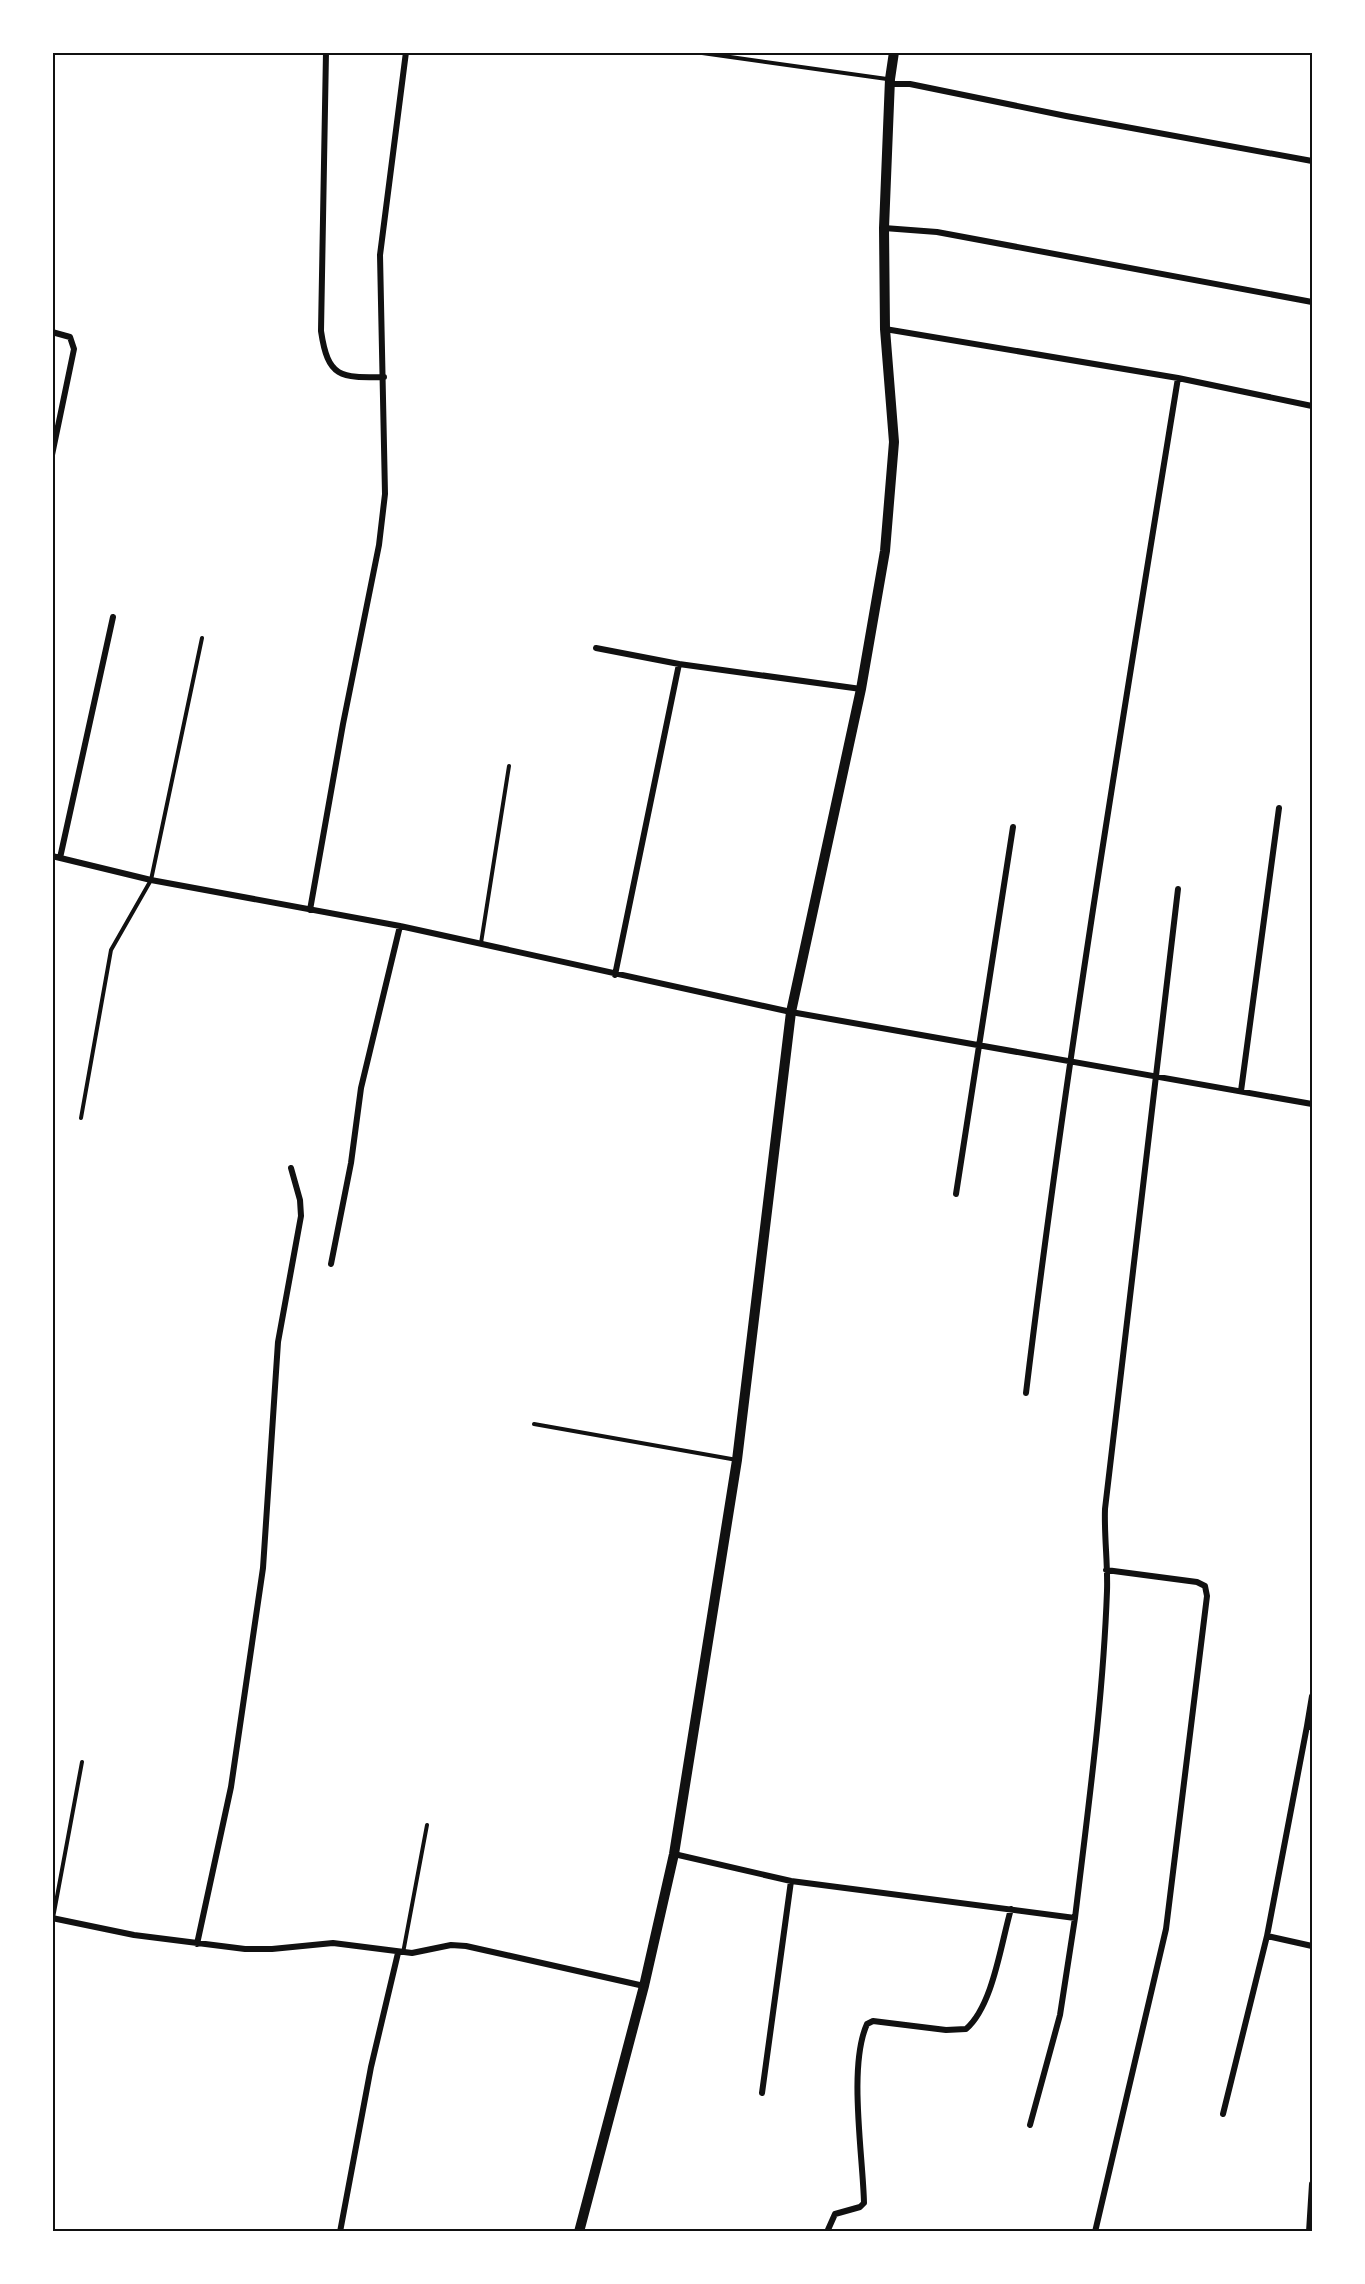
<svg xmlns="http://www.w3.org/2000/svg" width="1365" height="2284" font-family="'Zilla Slab',serif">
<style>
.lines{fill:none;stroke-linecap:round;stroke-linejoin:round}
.service{stroke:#111;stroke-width:4}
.minor{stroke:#111;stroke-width:6}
.secondary{stroke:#111;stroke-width:10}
.neatline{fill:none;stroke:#111;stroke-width:2}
</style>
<rect width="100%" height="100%" fill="#fff"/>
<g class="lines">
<path class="service" d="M695,52l192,27
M481,943l28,-177
M81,1118l30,-168 40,-70 51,-242
M534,1424l203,36
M53,1918l29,-156
M403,1953l24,-128"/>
<path class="minor" d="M326,52l-5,279c7,47 19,47 63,46
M890,84h20l156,32 246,45
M884,228l53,4 375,70
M885,329l293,49 134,28
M52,332l18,5 4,12 -22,106
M596,648l83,16 182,25
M52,856l99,24 249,46 391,86 521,92
M60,858l53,-241
M310,910l33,-186 36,-179 6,-51 -5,-239 26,-203
M615,975l64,-311
M1241,1091l38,-283
M956,1194l57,-367
M331,1264l20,-101 10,-75 39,-162
M1026,1393c41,-339 97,-677 152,-1015
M1307,1726l5,-30
M1312,1727l-5,-1 -40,210 45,10
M674,1854l117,27 284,37c13,-109 28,-217 32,-327 1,-27 -3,-55 -2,-82l73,-620
M52,1918l82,17 111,14h27l61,-6 79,10 39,-8 15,1 178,40
M197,1944l34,-157 32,-219 15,-226 23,-126 -1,-16 -9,-32
M762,2093l29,-212
M1223,2114l44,-178
M1030,2125l30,-110 15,-97
M340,2232l31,-165 27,-114
M827,2232l8,-18 25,-7 4,-4c-1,-47 -16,-137 3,-179l6,-3 73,9 20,-1c27,-23 35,-86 45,-120
M1095,2232l71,-303 41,-333 -2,-10 -8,-4 -91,-12
M1309,2232l3,-48"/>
<path class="secondary" d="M579,2232l65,-246 30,-132 63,-394 54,-448 70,-323 24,-138 9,-109 -9,-113 -1,-101 6,-149 4,-27"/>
</g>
<rect width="1365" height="2284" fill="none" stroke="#ffffff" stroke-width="108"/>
<rect x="54" y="54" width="1257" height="2176" class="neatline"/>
</svg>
